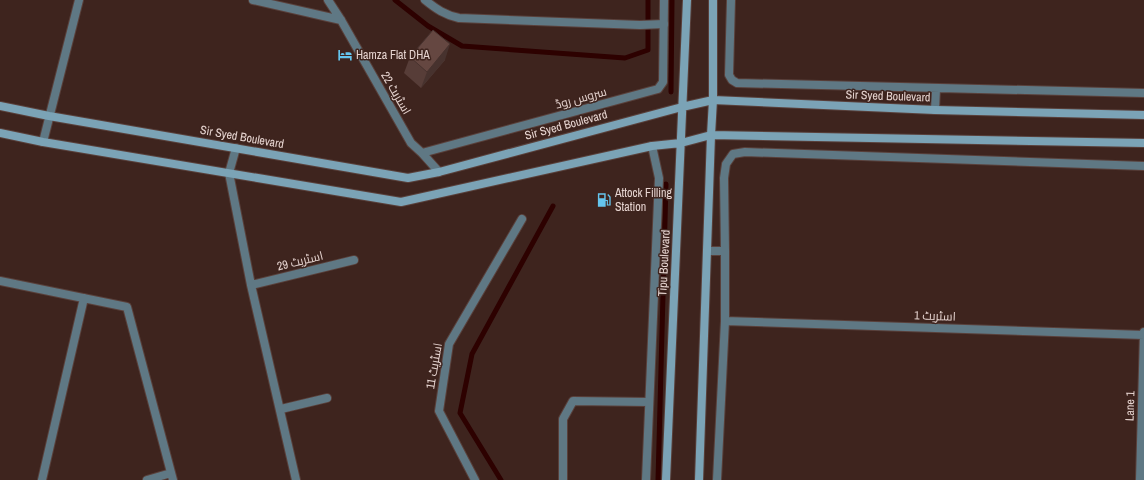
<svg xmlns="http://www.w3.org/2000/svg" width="1144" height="480" font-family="'Archivo Narrow',Cairo,sans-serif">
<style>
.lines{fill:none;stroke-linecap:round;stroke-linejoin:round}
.stream{stroke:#2d0100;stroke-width:5}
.lane-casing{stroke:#59403b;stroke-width:10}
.street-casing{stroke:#59403b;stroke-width:10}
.secondary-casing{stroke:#59403b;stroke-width:10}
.lane{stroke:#5f7884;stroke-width:8}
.street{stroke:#5f7884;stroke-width:8}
.secondary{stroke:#7ba3b6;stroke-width:8}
.wall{fill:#573d38}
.shaded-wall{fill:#47322e}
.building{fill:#654741;stroke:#47322e}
.labels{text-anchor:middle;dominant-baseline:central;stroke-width:3;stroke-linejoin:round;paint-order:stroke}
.poi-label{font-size:12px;fill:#e7d5d1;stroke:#3e241e;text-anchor:start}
.street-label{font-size:12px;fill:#e7d5d1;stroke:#3e241e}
</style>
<rect width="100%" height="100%" fill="#3e241e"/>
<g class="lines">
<path class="stream" d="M395,0l33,26 34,20 163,12 23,-8v-50
M671,92l1,-92
M501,480l-41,-67 12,-59 81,-148
M658,480l8,-296"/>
<defs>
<path id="lane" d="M425,0c11,9 20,15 34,18l181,7 24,-1"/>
<path id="street" d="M253,0l88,20
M328,0l13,20 70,123 11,10 17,19
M731,0l-2,75 3,5 5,3 407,10
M935,110l1,-21
M43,142l36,-142
M236,148l-7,25 22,112 45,195
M422,153l236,-64 5,-7 1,-82
M707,251h18
M0,281l127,26 46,173
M251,285l103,-25
M725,321l419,14
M281,409l46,-11
M42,480l42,-182
M147,480l24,-7
M475,480l-36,-69 10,-67 73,-125
M563,480v-61l10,-18 76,1
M646,480l13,-302 -7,-32
M717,480l8,-159v-70l-1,-73 2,-14 7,-10 12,-2 399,14
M1140,480l4,-148"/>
<path id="secondary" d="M0,106l49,10 359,62 31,-6 243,-65 31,-7 222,10 209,5
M0,133l43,9 358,60 251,-56 29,-3 30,-8 433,8
M666,480l21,-480
M699,480l12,-345 2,-35v-100"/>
</defs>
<use href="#lane" class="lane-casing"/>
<use href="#street" class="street-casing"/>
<use href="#secondary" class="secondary-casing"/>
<use href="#lane" class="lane"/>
<use href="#street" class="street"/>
<use href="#secondary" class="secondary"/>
</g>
<path class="wall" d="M410,57l35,3 -24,28 -17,-15z"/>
<path class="shaded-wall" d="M450,44l-5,16 -24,28 6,-16z"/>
<path class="building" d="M433,30l17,14 -23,28 -17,-15z"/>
<defs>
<symbol id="hotel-bare" viewBox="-9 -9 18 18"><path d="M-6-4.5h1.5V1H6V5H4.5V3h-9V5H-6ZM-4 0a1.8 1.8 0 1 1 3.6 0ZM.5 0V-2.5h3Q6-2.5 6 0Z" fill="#65c5ee" stroke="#3e241e" stroke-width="2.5" paint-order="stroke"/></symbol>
<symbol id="fuel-bare" viewBox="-9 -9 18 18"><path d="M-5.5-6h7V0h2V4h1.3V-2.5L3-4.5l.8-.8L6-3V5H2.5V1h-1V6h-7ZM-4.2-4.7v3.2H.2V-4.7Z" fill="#65c5ee" stroke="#3e241e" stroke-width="2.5" paint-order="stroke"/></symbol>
</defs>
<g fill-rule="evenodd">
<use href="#hotel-bare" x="335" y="45" width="20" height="20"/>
<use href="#fuel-bare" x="594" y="190" width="20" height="20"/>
</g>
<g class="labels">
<g class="poi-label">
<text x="356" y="55">Hamza Flat DHA</text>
<text x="615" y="193">Attock Filling<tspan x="615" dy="14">Station</tspan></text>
</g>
<g class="street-label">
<text transform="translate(396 93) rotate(60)">اسٹریٹ 22</text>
<text transform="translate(888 96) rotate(2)">Sir Syed Boulevard</text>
<text transform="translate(581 98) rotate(-15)">سروس روڈ</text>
<text transform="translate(566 125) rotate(-15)">Sir Syed Boulevard</text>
<text transform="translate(242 137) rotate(10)">Sir Syed Boulevard</text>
<text transform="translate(300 261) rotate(-14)">اسٹریٹ 29</text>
<text transform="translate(664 263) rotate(-87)">Tipu Boulevard</text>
<text transform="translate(935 316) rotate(2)">اسٹریٹ 1</text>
<text transform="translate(434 366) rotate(-80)">اسٹریٹ 11</text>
<text transform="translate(1130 406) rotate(-88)">Lane 1</text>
</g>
</g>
</svg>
